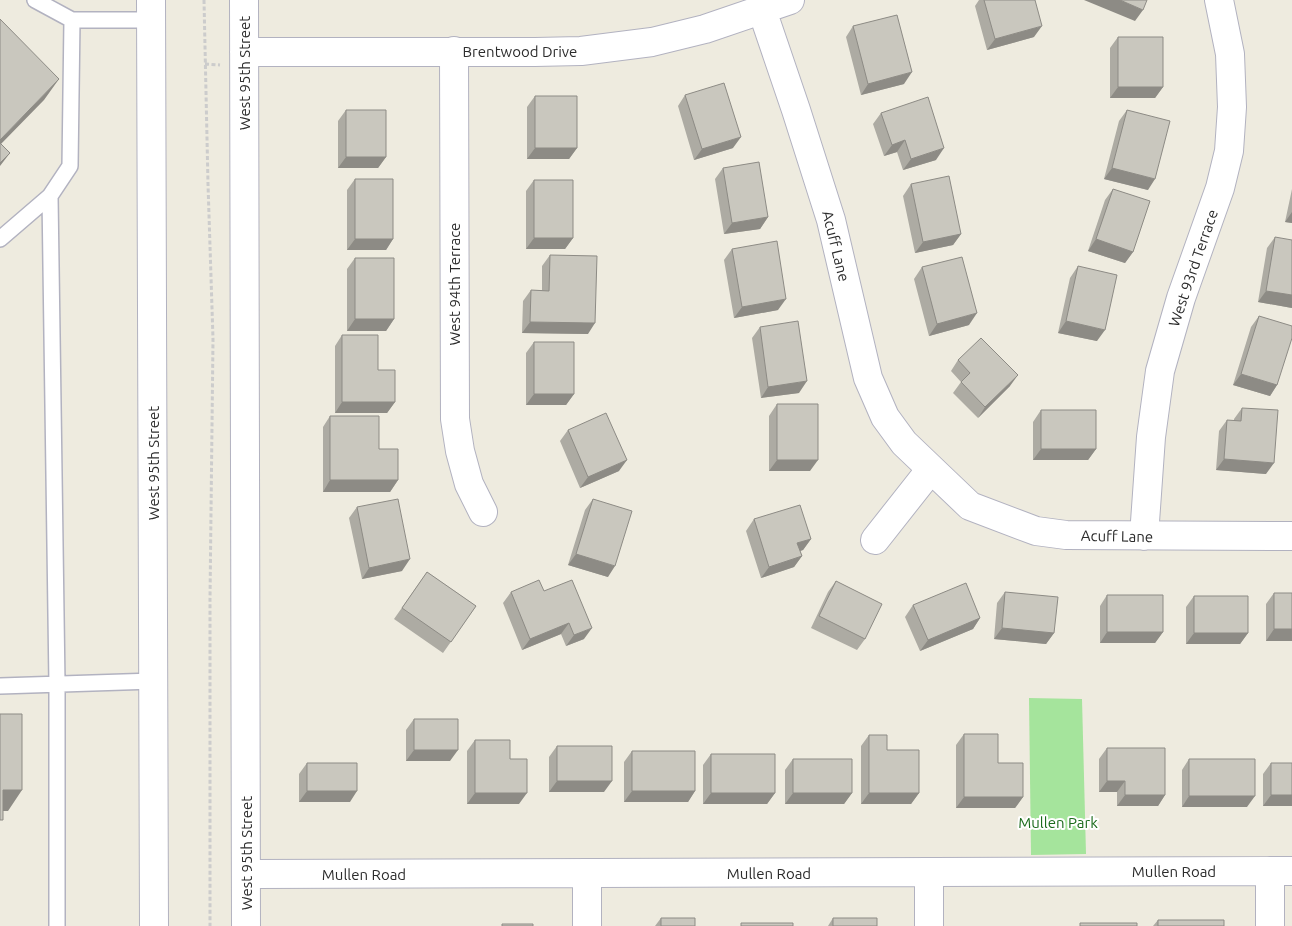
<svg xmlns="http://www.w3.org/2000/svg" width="1292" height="926" font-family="Ubuntu,sans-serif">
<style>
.green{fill:#a5e49c}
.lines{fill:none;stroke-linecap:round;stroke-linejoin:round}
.lane-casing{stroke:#b2b2c0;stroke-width:18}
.street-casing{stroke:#b2b2c0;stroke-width:30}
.secondary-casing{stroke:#b2b2c0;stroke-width:30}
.path{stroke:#ccc;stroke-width:3;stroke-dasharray:4 2.5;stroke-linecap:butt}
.lane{stroke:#fff;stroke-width:15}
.street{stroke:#fff;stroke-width:28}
.secondary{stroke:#fff;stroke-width:28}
.wall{fill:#adaba3}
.shaded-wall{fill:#8d8b85}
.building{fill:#c9c7be;stroke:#8d8b85}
.labels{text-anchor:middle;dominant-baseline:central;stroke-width:4;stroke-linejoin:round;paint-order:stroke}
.street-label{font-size:15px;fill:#2c2c2c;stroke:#fff}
.park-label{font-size:15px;fill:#1b6b1c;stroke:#fff}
</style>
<rect width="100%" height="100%" fill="#eeebdf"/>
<path class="green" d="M1029,698l53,1 4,155 -55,1z"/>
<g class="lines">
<defs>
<path id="lane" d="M35,0l37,20
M0,239l50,-43
M0,686l154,-5
M57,926v-242l-7,-488 20,-30 2,-146h79"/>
<path id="street" d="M244,0l2,926
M762,10l34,100 35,110 37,158 17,39 19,26 66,63 66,25 30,4 226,1
M454,51l1,368 5,32 9,33 14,28
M244,52h291l46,-1 71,-9 53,-13 85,-29
M1144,536l7,-99 9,-66 21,-73 39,-110 9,-37 3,-44 -2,-53 -11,-54
M875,540l56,-71
M1270,871v55
M929,872v54
M587,873v53
M246,874l1046,-3"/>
<path id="secondary" d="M151,0l3,926"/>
</defs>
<use href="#lane" class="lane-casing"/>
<use href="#street" class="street-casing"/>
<use href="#secondary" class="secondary-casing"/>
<path class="path" d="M204,0l4,184 5,155 -3,260v327
M205,64l15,1"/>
<use href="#lane" class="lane"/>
<use href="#street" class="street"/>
<use href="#secondary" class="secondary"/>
</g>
<path class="wall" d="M979,0h56l-1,37 -47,13 -12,-44z
M853,26l51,58 -43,11 -15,-58z
M1118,37l45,50 -8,11h-45v-50z
M685,95l48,53 -39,12 -16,-54z
M535,96l42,52 -8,11h-42v-52z
M346,110l40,47 -8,11h-40v-47z
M1127,110l21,80 -44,-11 15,-58z
M881,113l55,47 -33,10 -6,-18 -13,4 -11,-32z
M723,168l45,49 -8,12 -36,5 -9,-55z
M355,179l38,60 -7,11h-39v-60z
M534,180l39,58 -8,11h-39v-58z
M911,184l50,50 -8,11 -38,8 -12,-57z
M1113,189l20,63 -8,11 -37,-12 17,-51z
M1292,189v34l-7,-1z
M1275,237l17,71 -34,-6 9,-54z
M732,249l46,61 -44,8 -10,-58z
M550,255l38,79 -66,-1 1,-32 8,-11h11v-24z
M355,258l39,61 -8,12h-39v-62z
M1078,266l19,75 -39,-8 12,-55z
M922,267l47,58 -40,11 -15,-57z
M1259,316l18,69 -7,11 -37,-11 18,-58z
M760,327l39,66 -38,5 -9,-60z
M342,335l36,35 17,32 -8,11h-52v-67z
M534,342l40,52 -8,11h-40v-52z
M958,360l52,26 -32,32 -25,-25 8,-11 -10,-11z
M777,404l33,67h-41v-55z
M1242,408l24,66 -50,-4 3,-39 8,-11 7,1v-2z
M1041,410l55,39 -8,11h-55v-38z
M330,416l68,64 -8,12h-67v-65z
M568,430l51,41 -39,17 -20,-47z
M593,499l15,78 -40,-12 17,-55z
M357,507l45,64 -40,8 -13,-61z
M754,519l57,20 -8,11 -3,1 2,5 -8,11 -33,11 -15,-47z
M427,572l49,34 -33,47 -49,-34z
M836,581l29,58 -8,11 -46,-22 17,-36z
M544,591l40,48 -18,7 -5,-12 -39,16 -19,-47 8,-11z
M1005,592l49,41 -8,11 -52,-5 3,-36z
M1274,593l18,48h-26v-37z
M1107,595l56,37 -8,11h-55v-37z
M1194,596l54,37 -8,11h-54v-37z
M913,605l67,13 -7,11 -53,22 -15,-34z
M414,719l36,42h-44v-31z
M964,734l59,63 -8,11h-59v-63z
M869,735l18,15 32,43 -8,11h-50v-58z
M475,740l35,19 9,45h-52v-53z
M557,746l47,46h-55v-35z
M1107,748l58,47 -7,11h-41v-14h-18v-33z
M632,751l63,40 -7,11h-64v-40z
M711,754l64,39 -8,11h-64v-39z
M793,759l59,34 -8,11h-59v-34z
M1189,759l58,48h-65v-37z
M307,763l43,39h-51v-28z
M1271,763l21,43h-29v-32z
M661,918l34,8h-40z
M833,918l44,8h-49z
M1158,920l66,6h-71z"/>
<path class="shaded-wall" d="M1084,0h36l23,10 -8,11z
M1042,26l-8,11 -47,13 8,-11z
M912,72l-8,12 -43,11 7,-11z
M59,79l-15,21 -44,45v-5z
M1118,87h45l-8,11h-45z
M741,137l-8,11 -39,12 8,-11z
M905,140l-8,12 -13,4 8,-11z
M535,148h42l-8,11h-42z
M944,148l-8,12 -33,10 8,-11z
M10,153l-10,13v-3z
M346,157h40l-8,11h-40z
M1112,168l43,11 -7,11 -44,-11z
M1292,212v11l-7,-1z
M768,217l-8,12 -36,5 8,-11z
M961,234l-8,11 -38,8 8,-11z
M534,238h39l-8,11h-39z
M355,239h38l-7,11h-39z
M1096,239l37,13 -8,11 -37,-12z
M1266,291l26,4v13l-34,-6z
M786,299l-8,11 -44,8 8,-11z
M977,313l-8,12 -40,11 8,-12z
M355,319h39l-8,12h-39z
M1066,321l39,9 -8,11 -39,-8z
M530,322l65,1 -7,11 -66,-1z
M1241,374l36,11 -7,11 -37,-11z
M1018,375l-8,11 -32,32 7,-11z
M807,381l-8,12 -38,5 7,-11z
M534,394h40l-8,11h-40z
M342,402h53l-8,11h-52z
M1041,449h55l-8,11h-55z
M1224,459l50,4 -8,11 -50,-4z
M627,460l-8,11 -39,17 8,-11z
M777,460h41l-8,11h-41z
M330,480h68l-8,12h-67z
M811,539l-8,11 -13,4 7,-11z
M576,554l39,12 -7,11 -40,-12z
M802,556l-8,11 -33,11 8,-11z
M410,559l-8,12 -40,8 7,-11z
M980,618l-7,11 -53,22 8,-11z
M569,623l-8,11 -39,16 8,-11z
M592,628l-8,11 -18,7 8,-11z
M1002,628l52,5 -8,11 -52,-5z
M1274,629h18v12h-26z
M1107,632h56l-8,11h-55z
M1194,633h54l-8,11h-54z
M414,750h44l-8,11h-44z
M557,781h55l-8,11h-55z
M1107,781h18l-8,11h-18z
M3,790h19l-14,21h-8z
M307,791h50l-7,11h-51z
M632,791h63l-7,11h-64z
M475,793h52l-8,11h-52z
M711,793h64l-8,11h-64z
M793,793h59l-8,11h-59z
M869,793h50l-8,11h-50z
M1125,795h40l-7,11h-41z
M1271,795h21v11h-29z
M1189,796h66l-8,11h-65z
M964,797h59l-8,11h-59z"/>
<path class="building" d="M984,0h51l7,26 -47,13z
M1120,0h27l-4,10z
M897,15l15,57 -44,12 -15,-58z
M0,19l59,60 -59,61z
M1118,37h45v50h-45z
M724,83l17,54 -39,12 -17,-54z
M535,96h42v52h-42z
M928,97l16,51 -33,11 -6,-19 -13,5 -11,-32z
M346,110h40v47h-40z
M1127,110l43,11 -15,58 -43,-11z
M0,143l10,10 -10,10z
M759,162l9,55 -36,6 -9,-55z
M949,176l12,58 -38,8 -12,-58z
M355,179h38v60h-38z
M534,180h39v58h-39z
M1113,189l37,12 -17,51 -37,-13z
M1275,237l17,3v55l-26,-4z
M777,241l9,58 -44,8 -10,-58z
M550,255l47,1 -2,67 -65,-1 1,-32 18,1z
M962,257l15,56 -40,11 -15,-57z
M355,258h39v61h-39z
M1078,266l39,9 -12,55 -39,-9z
M1259,316l33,10v12l-15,47 -36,-11z
M798,321l9,60 -39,6 -8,-60z
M342,335h36v35h17v32h-53z
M981,338l37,37 -33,32 -24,-25 9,-9 -12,-13z
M534,342h40v52h-40z
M777,404h41v56h-41z
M1242,408l36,2 -4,53 -50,-4 3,-39 14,1z
M1041,410h55v39h-55z
M606,413l21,47 -39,17 -20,-47z
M330,416h49v33h19v31h-68z
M398,499l12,60 -41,9 -12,-61z
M593,499l39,12 -17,55 -39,-12z
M800,505l11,34 -14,4 5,13 -33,11 -15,-48z
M427,572l49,34 -25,36 -49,-34z
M539,580l5,11 28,-11 20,48 -18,7 -5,-12 -39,16 -19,-47z
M836,581l46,23 -17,35 -46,-23z
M966,583l14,35 -52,22 -15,-35z
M1005,592l53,5 -4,36 -52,-5z
M1274,593h18v36h-18z
M1107,595h56v37h-56z
M1194,596h54v37h-54z
M0,714h22v76h-19v30h-3z
M414,719h44v31h-44z
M964,734h34v29h25v34h-59z
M869,735h18v15h32v43h-50z
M475,740h35v19h17v34h-52z
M557,746h55v35h-55z
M1107,748h58v47h-40v-14h-18z
M632,751h63v40h-63z
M711,754h64v39h-64z
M793,759h59v34h-59z
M1189,759h66v37h-66z
M307,763h50v28h-50z
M1271,763h21v32h-21z
M661,918h34v8h-34z
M833,918h44v8h-44z
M1158,920h66v6h-66z
M741,923h52v3h-52z
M1080,923h57v3h-57z
M502,924h31v2h-31z"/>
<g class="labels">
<g class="street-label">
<text x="520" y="51">Brentwood Drive</text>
<text transform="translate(244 73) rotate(-90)">West 95th Street</text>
<text transform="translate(836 246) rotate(76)">Acuff Lane</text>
<text transform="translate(1193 268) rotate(-71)">West 93rd Terrace</text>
<text transform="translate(454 284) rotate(-90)">West 94th Terrace</text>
<text transform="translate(153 463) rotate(-90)">West 95th Street</text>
<text transform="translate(1117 536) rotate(1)">Acuff Lane</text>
<text transform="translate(246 853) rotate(-90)">West 95th Street</text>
<text x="1174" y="871">Mullen Road</text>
<text x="769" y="873">Mullen Road</text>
<text x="364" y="874">Mullen Road</text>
</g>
<g class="park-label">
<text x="1058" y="822">Mullen Park</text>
</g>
</g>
</svg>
